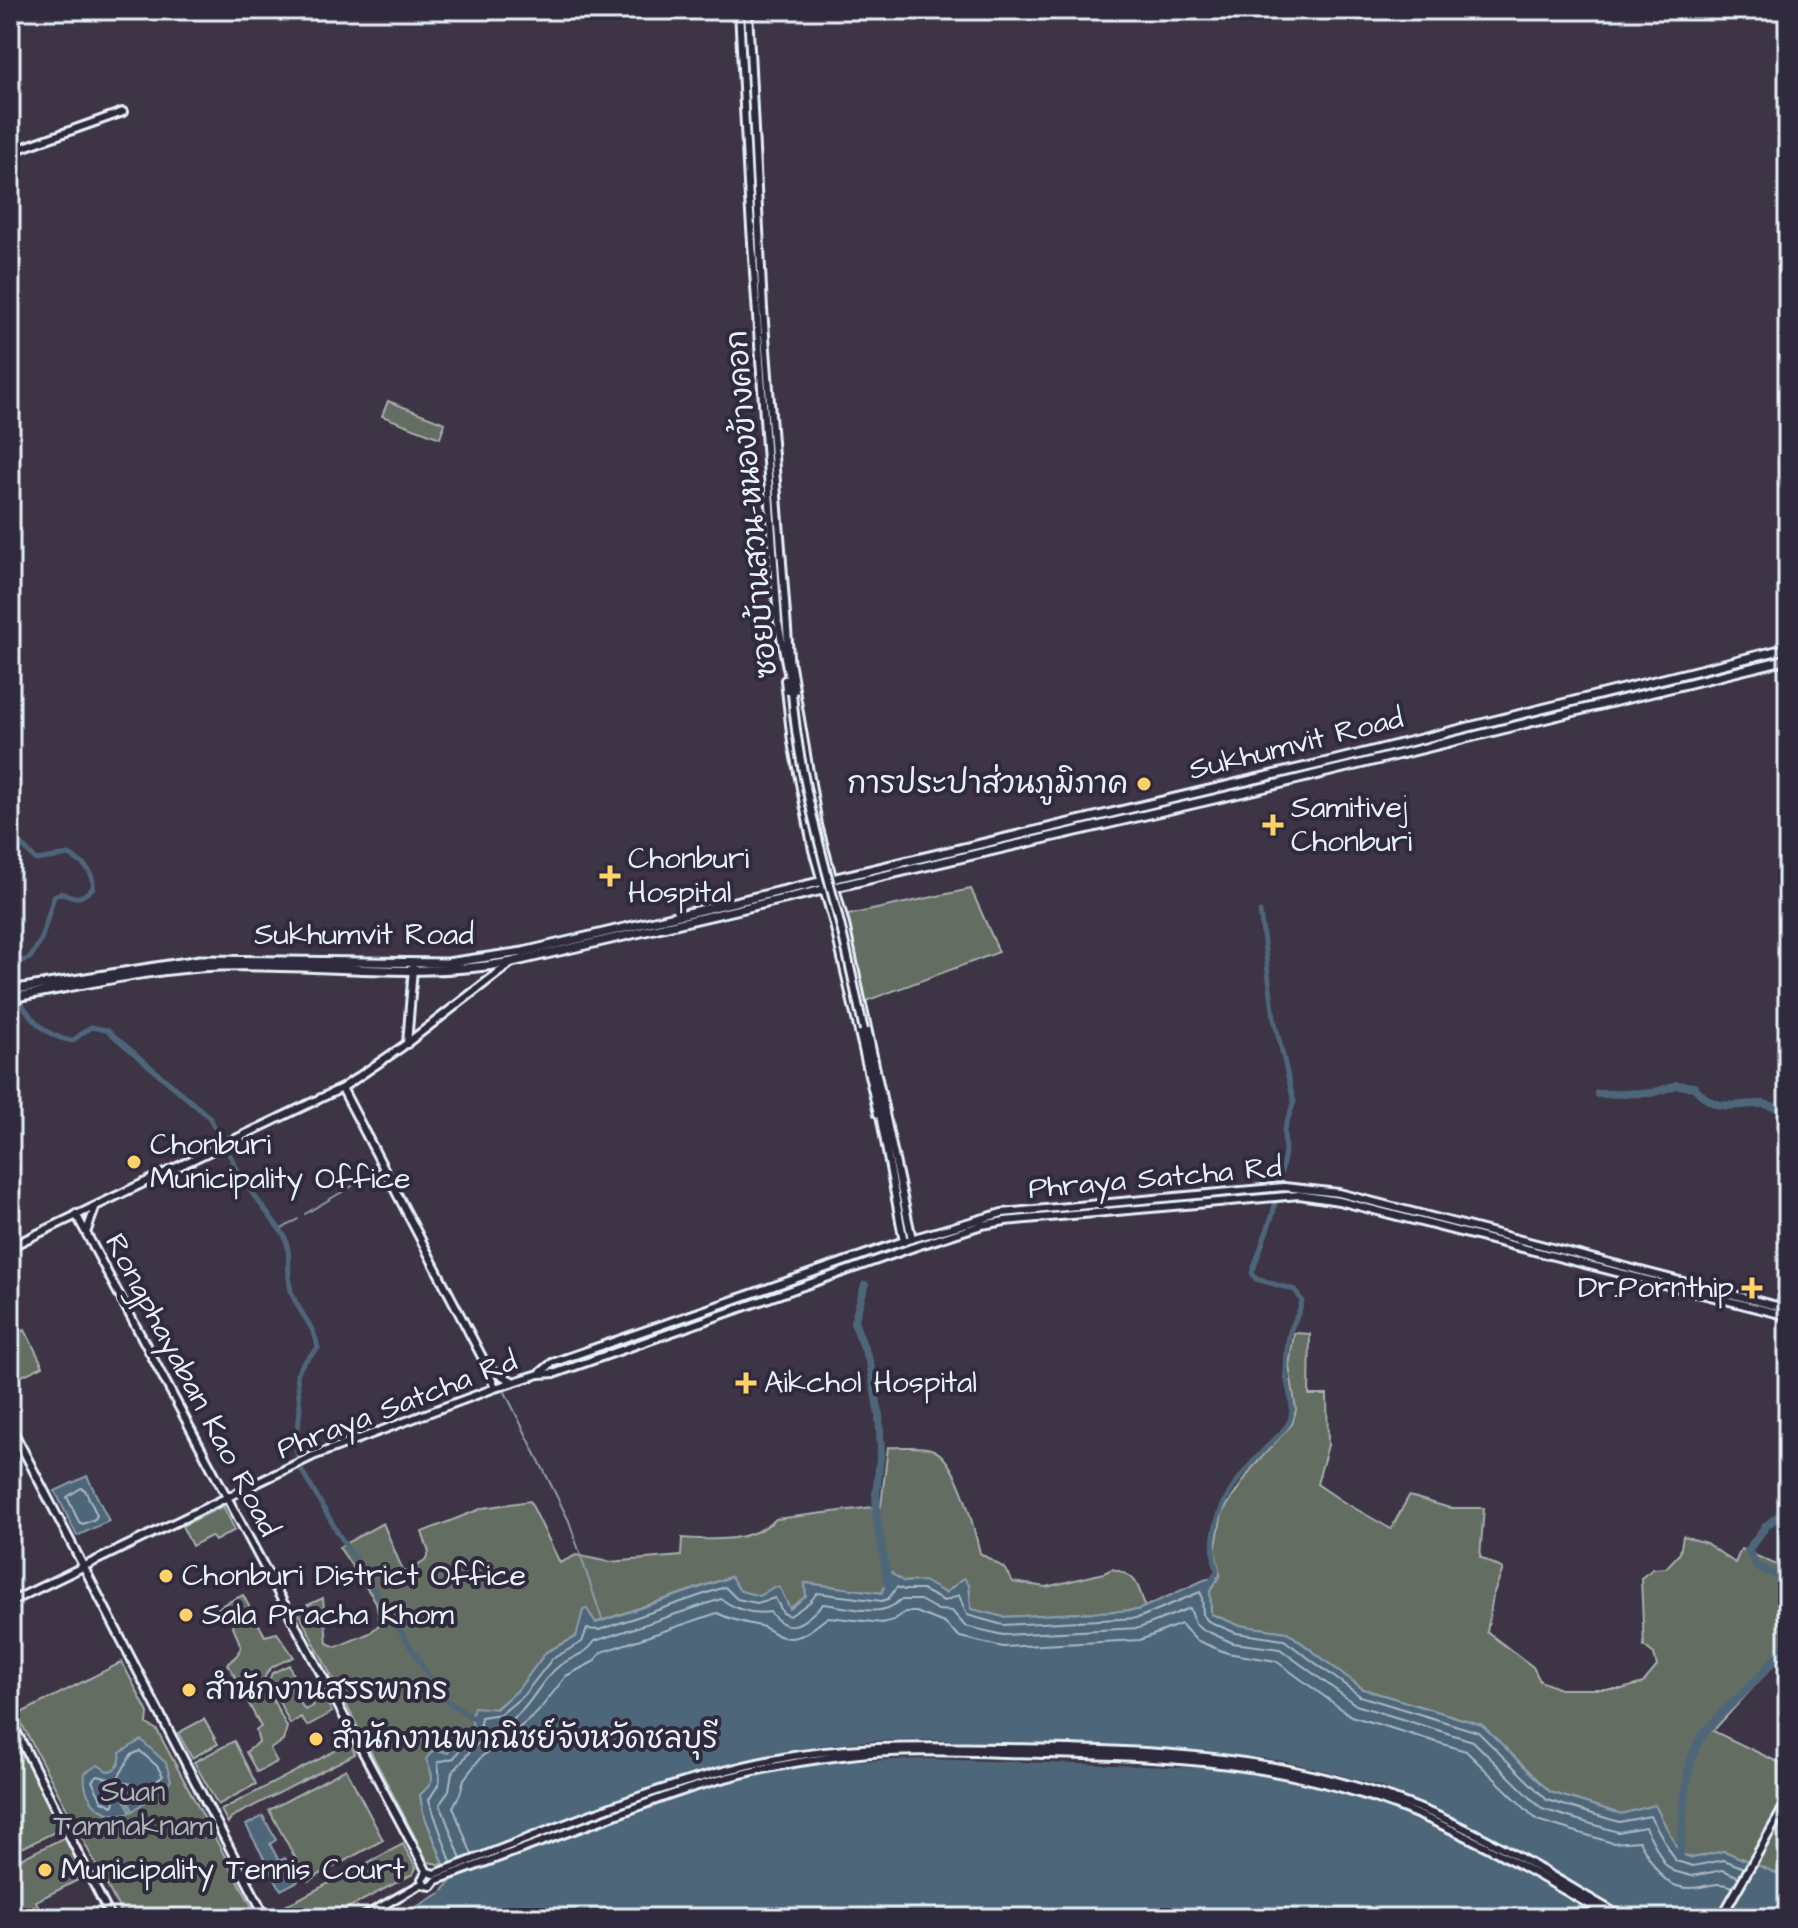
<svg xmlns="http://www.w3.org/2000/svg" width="1798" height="1928" font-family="'Architects Daughter','Playpen Sans Thai',sans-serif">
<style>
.green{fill:#636d62;stroke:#a6afad;stroke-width:2}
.water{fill:#4e6679;stroke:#8c9eac;stroke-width:2}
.pier{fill:#3d3445}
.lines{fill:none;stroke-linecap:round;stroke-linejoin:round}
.shore{stroke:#aab9c5;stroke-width:2}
.stream{stroke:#8c9eac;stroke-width:2}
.canal{stroke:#4e6679;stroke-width:5}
.river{stroke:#4e6679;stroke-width:8}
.secondary-casing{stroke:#e8f1f8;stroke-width:12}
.primary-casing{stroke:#e8f1f8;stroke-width:13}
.secondary{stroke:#2f2a3d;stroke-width:6}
.primary{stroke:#2f2a3d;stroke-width:7}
.secondary-bridge-casing{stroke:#e8f1f8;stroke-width:12;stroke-linecap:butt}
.secondary-bridge{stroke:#2f2a3d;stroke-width:6}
.poi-dot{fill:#ffd166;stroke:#2f2a3d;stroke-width:3}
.labels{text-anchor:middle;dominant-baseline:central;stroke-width:8;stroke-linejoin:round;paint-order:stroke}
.street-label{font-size:30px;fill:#e8f1f8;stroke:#2f2a3d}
.poi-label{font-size:30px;fill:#e8f1f8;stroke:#2f2a3d;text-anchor:start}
.park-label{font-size:30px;fill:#acb6b4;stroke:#2f2a3d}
</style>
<rect width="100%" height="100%" fill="#3d3445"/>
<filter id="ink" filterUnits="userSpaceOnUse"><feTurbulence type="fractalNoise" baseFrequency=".0125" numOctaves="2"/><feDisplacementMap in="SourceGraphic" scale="16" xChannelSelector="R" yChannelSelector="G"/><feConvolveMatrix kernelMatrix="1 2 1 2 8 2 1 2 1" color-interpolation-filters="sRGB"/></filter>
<g filter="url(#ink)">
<path class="green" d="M388,401l57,22 -5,15 -58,-22z
M971,889l28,63 -133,49 -18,-86z
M25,1330l18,36 -25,12 -8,-15v-26z
M1294,1333l16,1 -1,61h18l1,50 -11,39 25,17 49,28 18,-33 41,12h34l-4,49 23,12 -10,26 -6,37 46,35 7,14 20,8h62l21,-6 14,-17 -3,-12 -10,-8 -3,-68 12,-9 13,-1 14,-15 3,-17 23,7 29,20 6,-14 47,21v79l-75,82 75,36v111l-64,-27 -31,7 -13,-4 -25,-48 -34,8 -71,-22 -68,-67 -119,-36 -76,-57 -49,-7 -27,-11 -1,-23 10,-15 -5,-26 7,-37 30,-45 40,-44 4,-14 -7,-44z
M888,1447c12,1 32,-2 43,2 27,8 43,80 49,104l24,15 9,14 33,5 58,-14 8,-4c25,6 26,15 33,38l-7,3 -135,7 -32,-8 -2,-24 -24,8c-19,-11 -46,-19 -63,0l-77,-10 1,13 -17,13 -15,-22 -14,9 -20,-5 -10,-14 -135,46 -8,-13 -11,27 -30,15 -29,39 -44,36 -13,7 -28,50 -12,11 3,17 21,53 -16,-3 -131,-252 26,-12 4,45 9,4 34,-14 10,-9 -4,-22 -37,-55 44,-24 20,48 4,1 18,-11 4,-9 -7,-20 61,-24 47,-7 30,62 16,-8 33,7 72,-6 1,-18c33,2 68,5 94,-19l105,-13z
M223,1506l12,24 -20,11 -4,-5 -19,10 -10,-20z
M243,1595l22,41 12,-3 17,24c-13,6 -30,9 -30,26l23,44 -4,14 -13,8 7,13 -20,10 -11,-20 13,-10 -3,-12 5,-3 -33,-63 9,-8 4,-9 -13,-34 -12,-5z
M122,1662l26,51 -1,11 10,6 101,188h-141l5,-4 -105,-199z
M289,1665l11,28 -4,3 9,14 8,-4 -9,-15 13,-7 15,28 -25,14 -6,-9 -11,7 -21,-43 3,-8z
M204,1719l14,25 -26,14 -14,-25z
M10,1730l51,99 -51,25z
M234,1741l22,43 -38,21 -24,-43z
M350,1743l5,11 -123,63 -4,6 -7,-13z
M346,1769l37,71 -75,41 -39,-71z
M65,1837l19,40 -48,24 6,17h-32v-31l4,-2 -4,-9v-12z
M403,1844l13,24 -3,6 -84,44h-52l-3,-6z"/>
<path class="water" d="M87,1476l22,45 -32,15 -22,-45z
M890,1572l14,10 20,-1 21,12 19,-15 5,7 2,24 32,8 135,-7 66,-30 16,-4 -10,15 1,23 27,11 49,7 76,57 119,36 68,67 71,22 34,-9 25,49 13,4 31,-7 64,27v40h-1391l45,-26 9,-11 -28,-69 -3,-17c16,-15 14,-16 6,-36l8,-10 14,4 12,-19 13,-7 -2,-10 3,-10 22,2 21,-18 29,-39 30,-15 7,-27 4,-1 9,14 135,-46 9,14 19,5 15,-9 6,1 10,21 16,-13 -1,-13 77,10z
M141,1740l25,23 5,18 -38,30 -7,-14 1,-6h-5v5l9,16c-26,10 -50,-12 -46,-39l13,-8 9,6c10,0 15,-9 13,-18z
M263,1816l13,24 -6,4 9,17 6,-3 13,23 -17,9 -35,-65z"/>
<path class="pier" d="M937,1740l264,10 76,10 49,11 53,15 80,34 175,98h-29l-129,-74 -85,-38 -67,-21 -62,-13 -61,-7v3l-273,-9 -79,2v-3l-30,3 -68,12 -69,20 -236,87 -5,-14 236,-87 59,-18 80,-15 53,-5z"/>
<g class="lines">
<path class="shore" d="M81,1488l4,2 12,25 -2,4 -12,5 -4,-2 -12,-25z
M140,1751l17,15 6,10 -23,18 -9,-10 -10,-2 -3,-4 13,-23z
M98,1776l19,5 -4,12 2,9 -2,4 -11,-5 -10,-20z
M472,1855l-19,-48 7,-13 4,-15 17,-22 11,-8 8,-10 14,-7 23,-19 29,-37 27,-14 9,-10 115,-39c14,7 27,10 43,13 7,1 10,6 17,9 21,10 36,-7 51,-18l54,6 12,-3 11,-8h11l28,11 16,14 43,10 137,-7 41,-16 15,16 31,13 49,8 75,55 115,35 71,69 76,23 26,-2c17,25 23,53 62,46 13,-3 20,-5 32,0
M461,1859l-21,-55 9,-14 3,-18c10,-7 13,-17 22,-25 8,-7 13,-8 17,-19 38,-8 43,-43 68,-62 13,-10 27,-11 36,-25l126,-42c14,10 30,16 49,13 20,26 35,9 53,-8 25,2 58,16 77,-4h20l18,10 14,1 13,15 38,9 136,-7 51,-20 5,15 7,6 31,14 47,6 76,56 117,36 69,68 76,23 27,-5 20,37 8,7 19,5 31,-6 16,7
M451,1862l-22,-62c12,-22 12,-11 9,-38l16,-4 12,-18 13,-8 2,-15 20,-3 22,-18 29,-37 30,-17 5,-13 12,1 126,-43 12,12 20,4 18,-5 8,15 7,3 20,-14 7,-9 64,8 7,-2 9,-12 7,3h18l22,11 15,-6 8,20 36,10 135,-7 62,-26 2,4 1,19 5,6 28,12 48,7 76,56 118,36 69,68 72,22 31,-6 26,45 17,5 31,-6 20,8"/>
<path class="stream" d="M305,1214l74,-44
M280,1230l18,-11
M505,1392l64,129 33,98"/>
<path class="canal" d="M10,814l8,27 18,19 33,-5c13,7 26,16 24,33 -14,13 -16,10 -32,5l-7,3 -13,44 -11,18 -20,8
M10,973c7,31 28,62 62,68l19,-14 16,3 102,87 37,68 38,50c8,17 2,37 7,56 6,20 24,34 27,57l-15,15 -6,11 3,35 -4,39 3,18 39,67 105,165 28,19
M1212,1579l5,-8c-14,-46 14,-87 45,-119 9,-10 23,-20 28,-32 6,-16 -4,-32 -4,-48 0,-12 1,-25 3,-37 3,-12 11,-21 13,-34l-7,-11 -39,-11 -4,-6 21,-60 12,-60 -1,-23 10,-28 -20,-84 -14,-106"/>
<path class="river" d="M1598,1094l54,-1 25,-8 17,2c24,28 38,16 69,17 8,1 17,5 25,7
M865,1285l-11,37 16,41 9,52 2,35 -5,44 1,25 12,70
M1788,1508l-22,18 -18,24 9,17 29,12 2,4
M1680,1854c4,-34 3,-93 23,-120 22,-28 74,-66 85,-98"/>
<defs>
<path id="secondary" d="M739,10l9,174 30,438 14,71
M748,10l15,299 27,360
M10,152l113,-40
M791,666l27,159 27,100 40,187
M785,680l7,62 21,108 21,74 44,190
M864,1030l40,212
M407,1044l6,-76
M342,1088l141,271 12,29
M884,1109l28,130
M76,1214l351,658
M86,1233l9,-25
M10,1247l332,-159 60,-41 110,-85
M487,1368l27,14
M539,1374l13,-11 352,-122 98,-28 282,-26 55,6 449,116
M10,1425l256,493
M10,1602l303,-146 182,-68 44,-14 17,-1 358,-126 68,-22 23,-4 294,-26 40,6 449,115
M10,1719l101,199
M361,1918l62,-35
M1612,1918c-79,-46 -157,-94 -244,-122 -105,-35 -214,-40 -324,-42 -64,-1 -130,-6 -194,1 -62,7 -124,20 -183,41l-230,84 -5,6 -7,-1 -3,-6 5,-7 8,2 8,-3c108,-40 216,-89 329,-111 78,-16 156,-13 235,-12 147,2 270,5 409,59 73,28 141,73 208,111
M1721,1918l67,-118"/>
<path id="primary" d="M10,990l190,-30 247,3 76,-11 813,-192 452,-112
M10,998c69,-12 140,-30 211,-32 97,-3 194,14 291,-4l758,-176 518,-127"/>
</defs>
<use href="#secondary" class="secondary-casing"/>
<use href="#primary" class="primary-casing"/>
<use href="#secondary" class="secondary"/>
<use href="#primary" class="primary"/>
<defs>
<path id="secondary-bridge" d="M792,693c6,77 27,149 46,223 10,38 17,76 26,114"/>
</defs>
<use href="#secondary-bridge" class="secondary-bridge-casing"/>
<use href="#secondary-bridge" class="secondary-bridge"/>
</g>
</g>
<g class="poi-dot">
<circle cx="1144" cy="784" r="8"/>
<path d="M1269 813h8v8h8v8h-8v8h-8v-8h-8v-8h8z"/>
<path d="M606 864h8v8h8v8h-8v8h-8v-8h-8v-8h8z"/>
<circle cx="134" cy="1162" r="8"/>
<path d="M1748 1276h8v8h8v8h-8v8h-8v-8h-8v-8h8z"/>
<path d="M742 1371h8v8h8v8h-8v8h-8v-8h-8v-8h8z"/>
<circle cx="166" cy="1576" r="8"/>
<circle cx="186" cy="1615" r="8"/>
<circle cx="189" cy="1690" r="8"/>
<circle cx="316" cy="1739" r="8"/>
<circle cx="45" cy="1870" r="8"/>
</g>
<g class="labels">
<g class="street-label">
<text transform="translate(752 504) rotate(-95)">ซอยบ้านสวน-หนองข้างคอก</text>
<text transform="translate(1296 744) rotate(-14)">Sukhumvit Road</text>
<text x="364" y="935">Sukhumvit Road</text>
<text transform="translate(1155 1178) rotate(-5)">Phraya Satcha Rd</text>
<text transform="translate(192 1385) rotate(62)">Rongphayaban Kao Road</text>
<text transform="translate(397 1405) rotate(-21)">Phraya Satcha Rd</text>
</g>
<g class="poi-label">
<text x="1128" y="784" text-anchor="end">การประปาส่วนภูมิภาค</text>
<text x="1291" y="808">Samitivej<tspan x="1291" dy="34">Chonburi</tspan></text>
<text x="628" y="859">Chonburi<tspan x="628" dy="34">Hospital</tspan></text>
<text x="150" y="1145">Chonburi<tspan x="150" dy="34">Municipality Office</tspan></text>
<text x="1734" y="1288" text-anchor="end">Dr.Pornthip</text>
<text x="764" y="1383">Aikchol Hospital</text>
<text x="182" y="1576">Chonburi District Office</text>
<text x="202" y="1615">Sala Pracha Khom</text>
<text x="205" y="1690">สำนักงานสรรพากร</text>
<text x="332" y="1739">สำนักงานพาณิชย์จังหวัดชลบุรี</text>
<text x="61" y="1870">Municipality Tennis Court</text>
</g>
<g class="park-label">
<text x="133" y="1792">Suan<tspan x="133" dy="34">Tamnaknam</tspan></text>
</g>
</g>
<rect width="1798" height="1928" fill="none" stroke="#2f2a3d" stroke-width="40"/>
<rect x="20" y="20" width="1758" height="1888" fill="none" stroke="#e8f1f8" stroke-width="3" filter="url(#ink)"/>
</svg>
